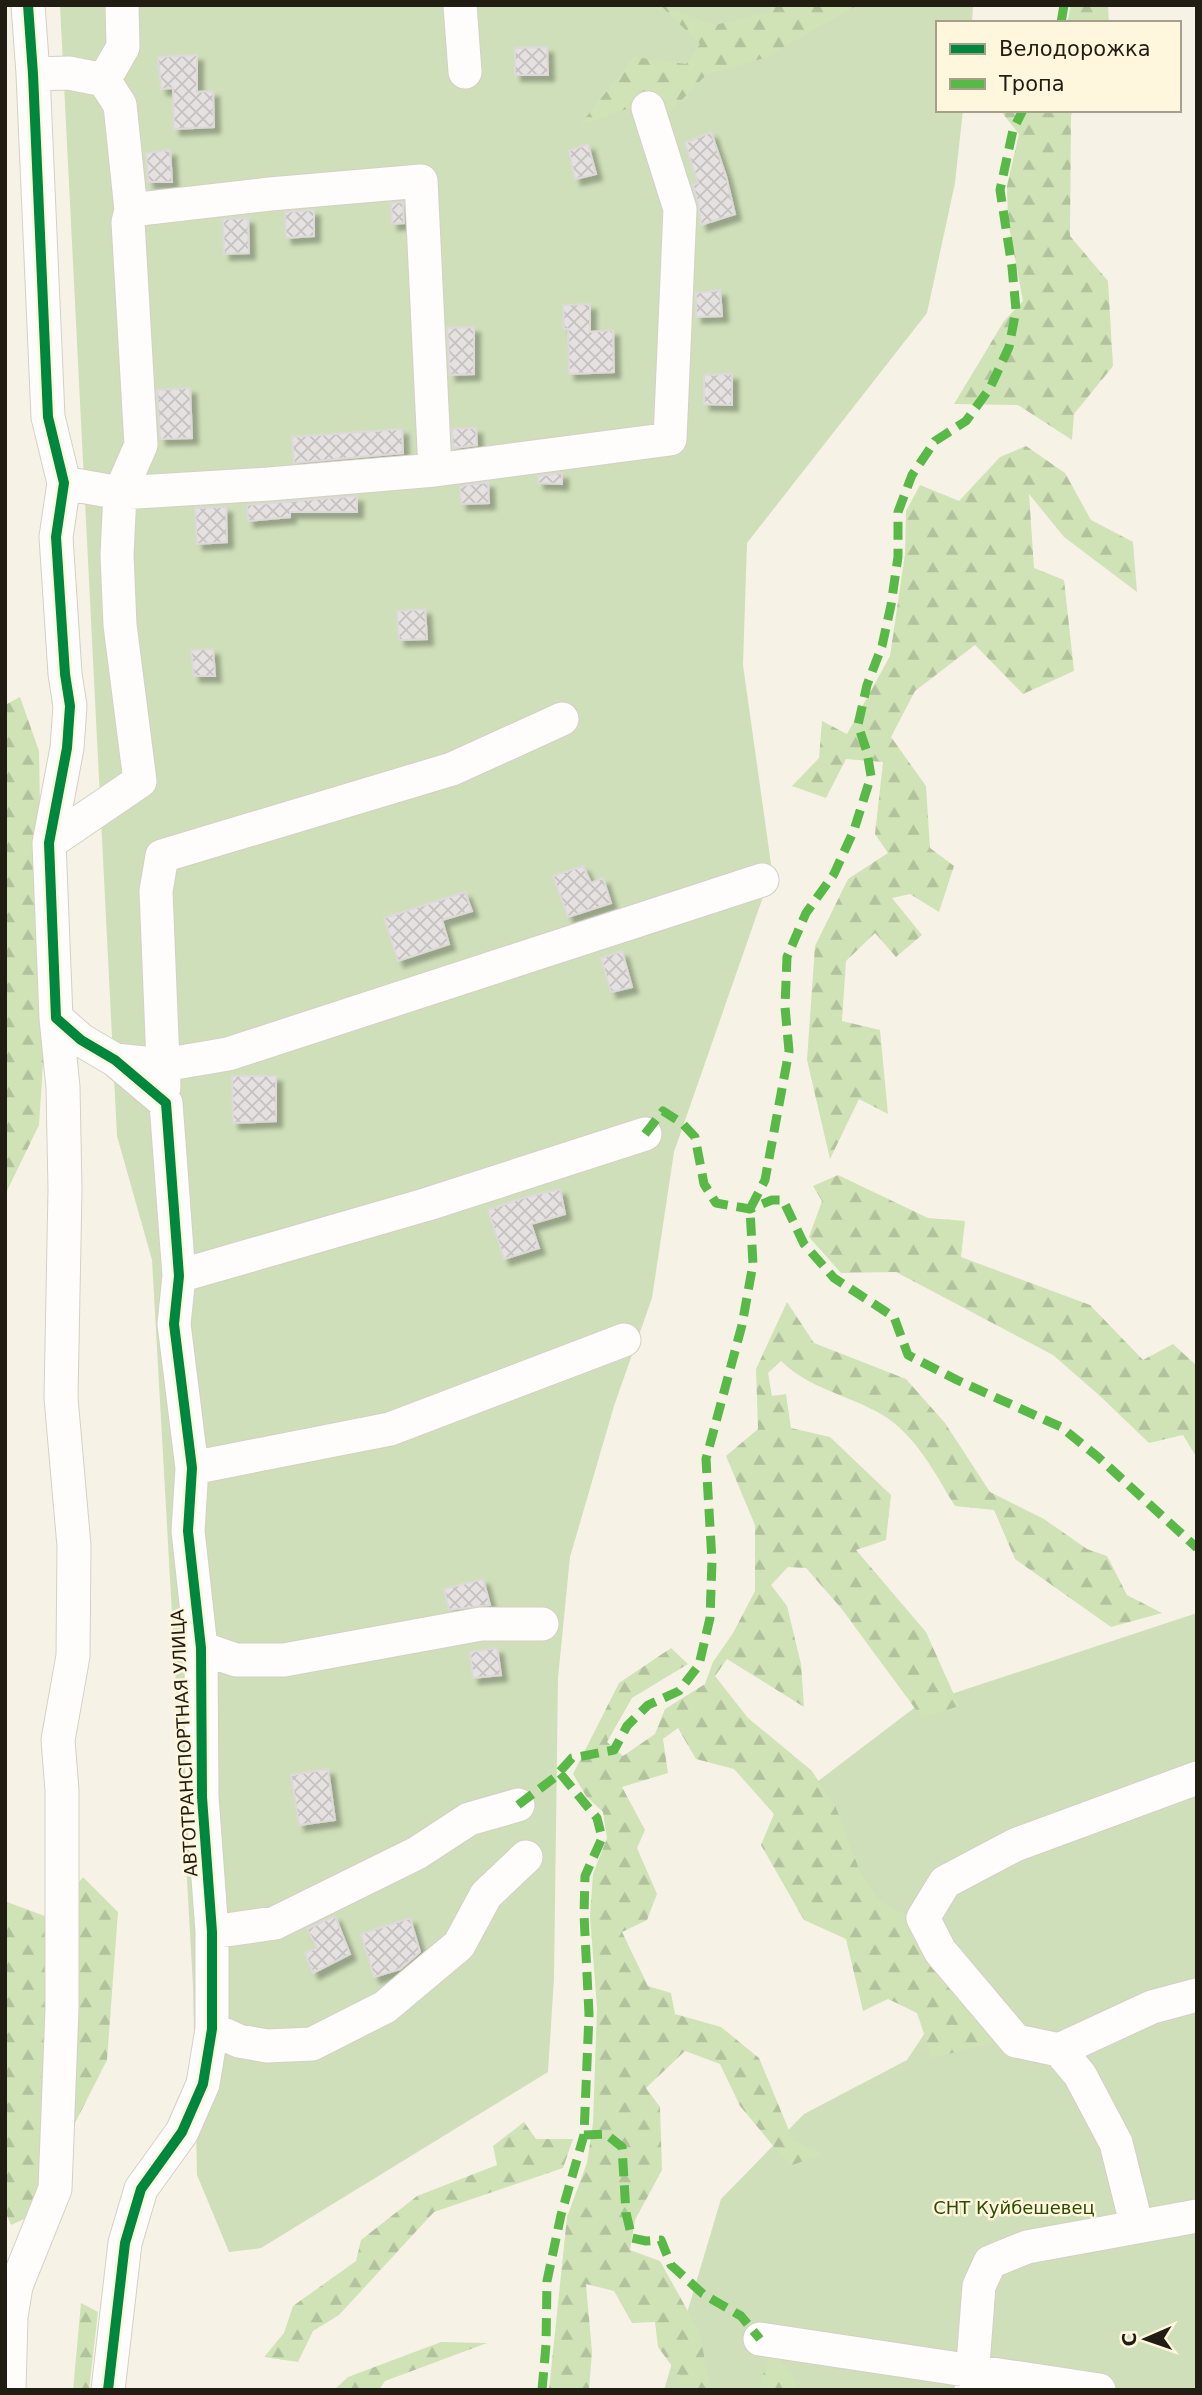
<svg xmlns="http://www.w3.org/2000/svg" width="1202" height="2395" font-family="'DejaVu Sans',sans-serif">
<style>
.green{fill:#cfdfb9}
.forest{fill:url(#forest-firs)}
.building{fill:url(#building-cross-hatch);stroke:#ddd9d9;stroke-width:2;filter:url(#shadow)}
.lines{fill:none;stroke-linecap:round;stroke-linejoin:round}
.minor-casing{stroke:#d4d0c5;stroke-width:35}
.minor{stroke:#fefdfb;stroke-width:33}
.quiet{stroke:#58b947;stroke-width:9;stroke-dasharray:18 9;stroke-linecap:butt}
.cycleway-casing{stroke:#fff6de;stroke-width:15}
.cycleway{stroke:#00873e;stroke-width:10}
.labels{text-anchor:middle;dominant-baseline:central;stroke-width:5;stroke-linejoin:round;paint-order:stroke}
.street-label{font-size:18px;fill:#211d12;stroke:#fff6de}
.park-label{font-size:18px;fill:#2c4d00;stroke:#fff6de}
</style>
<defs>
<pattern id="forest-firs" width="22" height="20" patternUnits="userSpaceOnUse" patternTransform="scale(1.75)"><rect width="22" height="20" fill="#cfe3b7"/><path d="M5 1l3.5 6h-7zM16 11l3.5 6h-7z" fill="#b1c29c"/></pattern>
<pattern id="building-cross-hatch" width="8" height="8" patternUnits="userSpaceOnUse" patternTransform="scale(1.75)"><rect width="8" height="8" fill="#e5e1e0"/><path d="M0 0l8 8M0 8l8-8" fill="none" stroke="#c4c1bf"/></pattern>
<filter id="shadow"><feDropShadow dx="6" dy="6" stdDeviation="2" flood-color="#0004"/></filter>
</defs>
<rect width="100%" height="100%" fill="#f7f2e6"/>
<path class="green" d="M60,5h913l-1,18h-34v87h25l-8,73 -28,130 -180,230 -4,122 29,206 -98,281 -22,146 -38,108 -44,151 -12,121 -4,300 -6,94 -287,176 -32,4 -32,-77 -4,-189 -41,-726 -35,-124z
M1197,1613v777h-533l57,-191 83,-85 103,-54 29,-44 -123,-231 105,-80z"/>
<path class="forest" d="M660,5l55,20 54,-13 2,-7h87l-94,53 -58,17 -36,37 -21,-11 -70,25 55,-69 52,7 14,-20z
M1071,5h37l1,18h-42z
M1000,110h73l-2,6 -1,120 38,45 5,85 -39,48 -2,26 -54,-35 -64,-1 50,-83 19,-20 -15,-80 -1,-35 12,-52z
M1026,446l39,27 26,47 42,22 4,50 -73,-55 -35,-43 5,74 30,12 10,91 -51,23 -48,-49 -60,46 -24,46 35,49 4,62 24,18 -15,46 -29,-18 -18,4 30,37 -26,22 -21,-24 -29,28 -4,60 38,9 8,84 -29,-15 -29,60 -23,-99 8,-114 33,-67 40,-26 -13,-19 8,-72 -37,-3 -20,39 -34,-12 27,-28 3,-37 25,13 43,-78 15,-102 1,-43 14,-26 39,16 41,-44z
M20,697l19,54 5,297 -5,77 -34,70v-490z
M838,1175l90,43 37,3 -4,36 129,48 53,55 30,-16 24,22v92l-14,-23 -34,8 -49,-47 -47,-41 -157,-83 -55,1 -32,-36 13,-36 -9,-15z
M787,1302l27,41 92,36 39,44 45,69 54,27 43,30 20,7 20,39 35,18 -51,14 -96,-68 -21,-49 -39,-4c-21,-34 -39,-71 -74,-92 -33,-19 -73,-26 -100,-53l-13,12 4,23 14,-2 5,34 39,9 61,58 -5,45 -30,10 70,82 33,74 -37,12 -81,-110 -35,-40 -18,-1 -17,18 16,21 14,58 3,43 -77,-48 -12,17 33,42 63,52 24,35 25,67 21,30 38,20 74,121 -61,15 -15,-45 -29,-14 -25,12 -17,-72 -42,-19 -43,-75 13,-31 -40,-45 -38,-10 -18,-31 -15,11 5,34 -46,14 23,43 -8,18 20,46 -10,26 -25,12 26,54 23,7 4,21 46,13 38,31 34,82 30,14 -33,12 -50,-60 -20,-42 -35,-13 -39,37 14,19 2,63 -27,50 -5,30 30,11 39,70 12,59h-31l-3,-17 -19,-26 -3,-25 -23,1 -18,-32 -28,-7 6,68 -3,38h-40l18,-173 20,-54 6,-40 4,-115 -7,-92 3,-42 14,-36 -4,-26 -17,-16 -13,-22 46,-91 52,-35 17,16 -56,34 -25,44 16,14 32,-22 10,-25 40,-25 8,-22 20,-29 22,-42v-66l-29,-69 32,-27 -2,-60z
M83,1877l35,35 -11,148 -35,69 -37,85 -24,11 -6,-14 2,-309 43,16z
M524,2122l12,17h37l-10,29 -129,44 -95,103 -26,16 -15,31 -34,-5 20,-24 9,-27 63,-45 5,-21 56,-44 80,-31 -4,-19z
M81,2303l17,9 -9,78h-16z
M441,2342l46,1 -102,38 -6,9h-45l14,-13z
M772,2348l23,32 2,10h-39z"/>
<path class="building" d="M547,47l1,28h-33v-27z
M197,55v37l16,-1 1,36 -40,2 -1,-41 -12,1 -3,-32z
M711,132l15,44 9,38 -34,11 -3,-22 -5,-18 5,-2 -13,-40z
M588,144l8,30 -21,5 -6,-28z
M170,150l2,32h-24l-2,-29z
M403,202l1,21 -12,1 -1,-21z
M314,210v26l-28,2 -1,-26z
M248,218l1,35 -25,1 -1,-35z
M720,290l2,26 -26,1v-24z
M590,304v28l23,-2 1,42 -45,2 -1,-45h-4l-1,-24z
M474,327v47l-24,1 -3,-47z
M732,374v31l-28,-1v-29z
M190,388l2,50 -32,1 -3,-49z
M476,428l1,17 -24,3 -1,-19z
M402,429l1,24 -109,10 -2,-26z
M562,473v11l-24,-1v-7z
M488,482l1,21 -28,1 -1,-18z
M357,496v16h-67v5l-42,4 -1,-16z
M226,507l1,35 -30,2 -2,-36z
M425,609l2,30 -28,1 -2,-29z
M213,649l2,27h-21l-3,-26z
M583,866l8,17 12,-5 8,25 -43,14 -15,-41z
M465,892l7,19 -30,9 7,24 -51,17 -14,-43z
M622,951l10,36 -21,5 -10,-34z
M232,1076h44v45l-43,2z
M560,1189l5,25 -34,10 8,24 -35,11 -16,-49 35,-12z
M483,1579l7,26 -41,5 -5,-21z
M497,1648l4,27 -28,3 -3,-26z
M328,1769l7,51 -36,5 -8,-50z
M335,1916l15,38 -37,19 -8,-20 12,-5 -10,-19z
M410,1918l10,34 -20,17 -26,8 -13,-43z"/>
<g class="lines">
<defs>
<path id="minor" d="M28,5l5,69 15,343 16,66 -8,54 9,137 5,32 -3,42 -18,95 7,175 25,22 34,20 51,43 13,173 -5,48 18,144 -4,63 13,117 1,149 10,135v97l-9,55 -21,48 -41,57 -16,54 -17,147
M460,5l5,67
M33,74l36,-1 35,7 16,25 11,105 139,-16 151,-13 14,289
M104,80l19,-33 -1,-42
M64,483l56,10 149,-9 166,-14 235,-31 10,-230 -32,-101
M49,843l91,-62 -20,-156 -3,-70 3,-62 21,-48 -13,-223 3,-12
M115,1060l48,5 65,-11 534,-174
M164,1087l-8,-196 6,-35 290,-87 110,-50
M179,1276l249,-72 217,-70
M192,1468l198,-39 234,-89
M201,1648l35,12h48l197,-36h61
M212,1932l63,-9 142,-70 52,-34 49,-14
M212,2029l27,12 28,5 45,-2 73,-37 74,-62 27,-50 40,-38
M1059,2050l93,-43 45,-12
M1137,2227l-21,-84 -36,-68 -21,-25 -43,-9 -76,-90 -17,-33 22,-36 70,-37 182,-67
M760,2339l339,51
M9,2390l2,-73 5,-31 39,-97 7,-180v-219l-4,-50 15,-84 1,-110 -13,-148 4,-208 -2,-103 -7,-69
M971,2390l8,-104 11,-24 37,-15 170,-31"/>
</defs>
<use href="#minor" class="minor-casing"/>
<use href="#minor" class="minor"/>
<path class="quiet" d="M1061,23l3,-18
M645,1134l18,-23 19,12 13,14 9,47 12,19 34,6 22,-9h11l21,44 30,34 60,39 14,38 49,25 104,47 37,30 99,91
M518,1805l36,-27 18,-20 42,-8 13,-24 21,-21 31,-14 20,-26 11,-47 2,-57 -6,-102 36,-134 11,-61 -3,-55 15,-29 24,-129 -4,-44 2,-50 19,-44 28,-39 20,-44 17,-54 -4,-24 -9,-27 9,-40 15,-39 9,-41 7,-48v-45l14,-37 23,-34 31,-20 24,-33 19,-41 7,-37 -4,-43 -12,-77 13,-60 10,-20
M584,2135l22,-1 16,13 4,66 6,25 14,3 15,-1 10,25 32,29 38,22 19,23
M542,2390l4,-45 1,-64 14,-66 23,-80 5,-121 -5,-99 1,-39 17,-38 -5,-20 -38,-46"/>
<defs>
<path id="cycleway" d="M28,5l5,69 15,343 16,66 -8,54 9,137 5,32 -3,42 -18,95 7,175 25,22 34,20 51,43 13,173 -5,48 18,144 -4,63 13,117 1,149 10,135v97l-9,55 -21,48 -41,57 -16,54 -17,147"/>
</defs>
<use href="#cycleway" class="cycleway-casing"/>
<use href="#cycleway" class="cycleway"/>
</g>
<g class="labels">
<g class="street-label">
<text transform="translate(184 1743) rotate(-93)">АВТОТРАНСПОРТНАЯ УЛИЦА</text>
</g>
<g class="park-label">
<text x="1014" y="2207">СНТ Куйбешевец</text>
</g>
</g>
<rect width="1202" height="2395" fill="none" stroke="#211d12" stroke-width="14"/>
<rect x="936" y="21" width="245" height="91" fill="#fff6de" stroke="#a69f8c" stroke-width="2"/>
<rect x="950" y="44" width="35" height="10" fill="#00873e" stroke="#a69f8c" stroke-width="2"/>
<text x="999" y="56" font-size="21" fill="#211d12">Велодорожка</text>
<rect x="950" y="79" width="35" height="10" fill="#58b947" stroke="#a69f8c" stroke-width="2"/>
<text x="999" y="91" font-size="21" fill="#211d12">Тропа</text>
<g transform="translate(1146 2339) rotate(268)" stroke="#fff6de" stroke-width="5" paint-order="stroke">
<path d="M0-5L12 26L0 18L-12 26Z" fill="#211d12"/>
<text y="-10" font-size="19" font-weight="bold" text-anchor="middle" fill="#211d12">С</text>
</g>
</svg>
